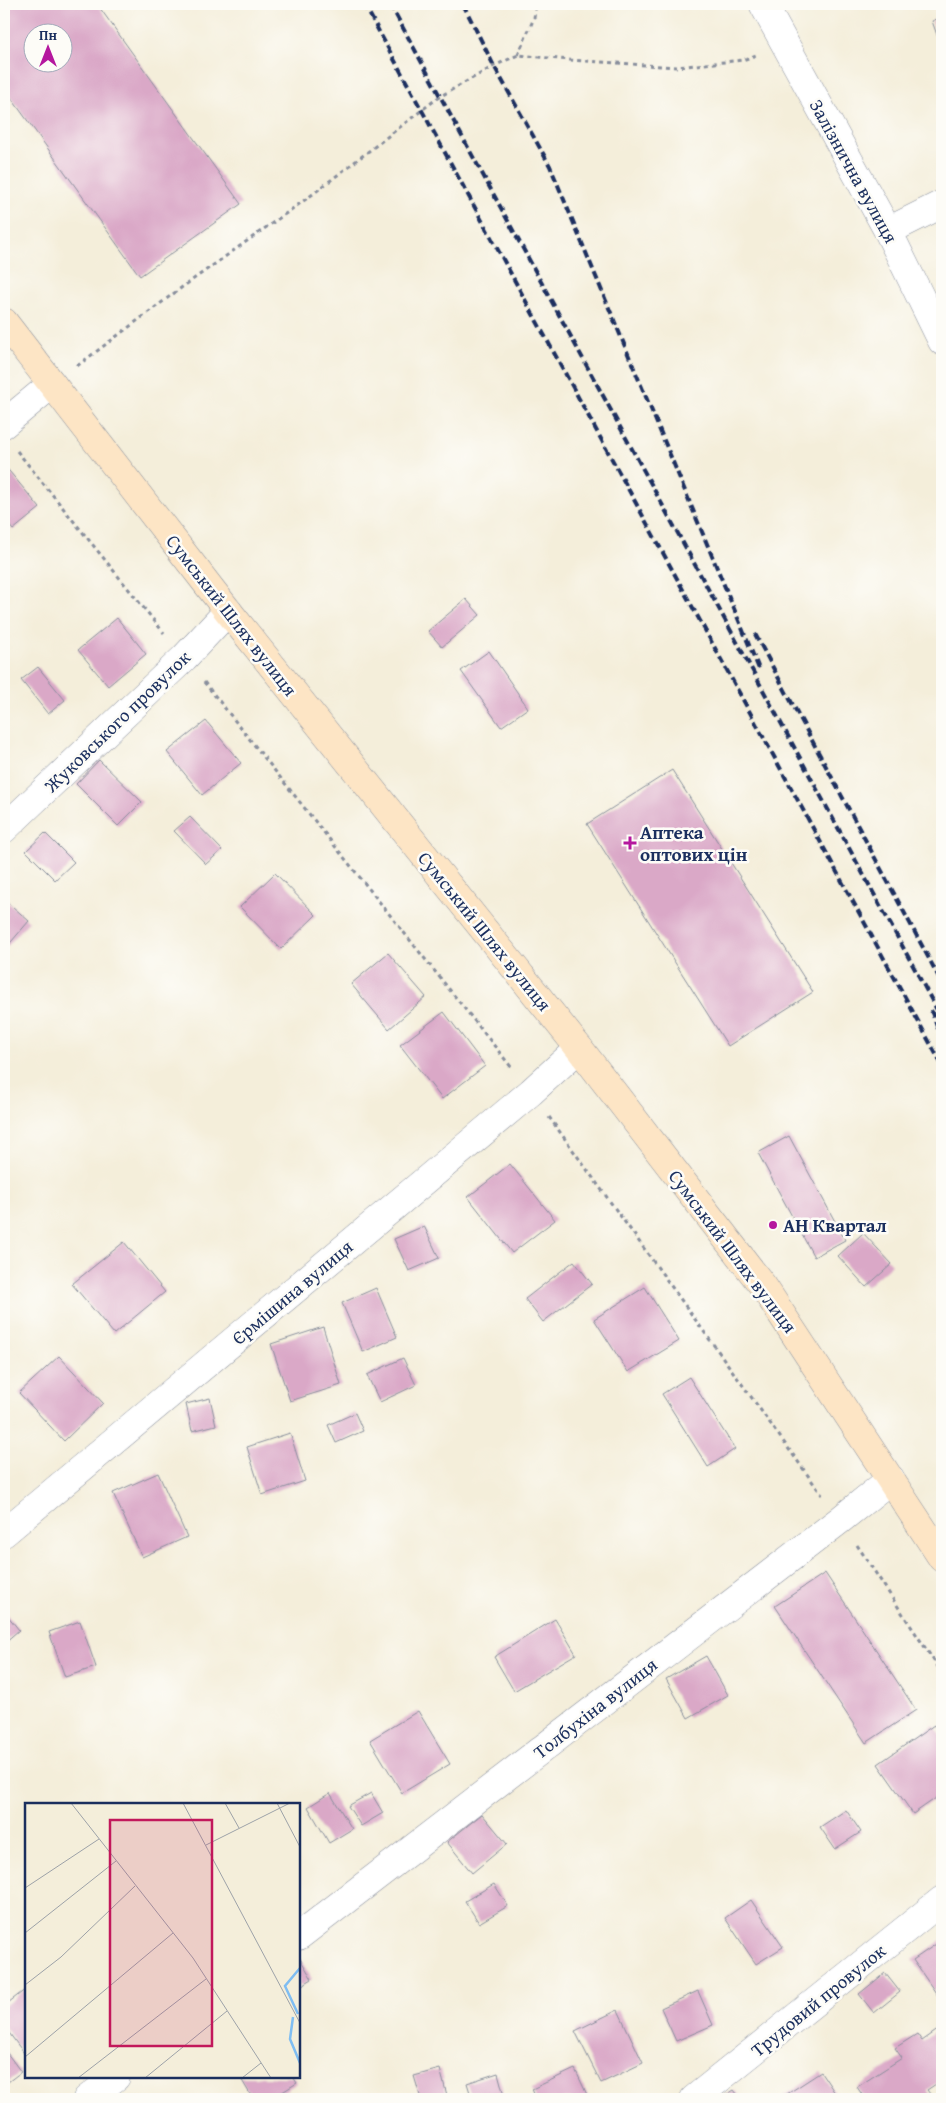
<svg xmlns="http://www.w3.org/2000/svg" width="946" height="2103" font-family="'Gentium Book Plus',serif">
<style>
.building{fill:#daa8c7;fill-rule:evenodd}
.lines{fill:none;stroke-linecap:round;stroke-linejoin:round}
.street-casing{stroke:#888e9c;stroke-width:29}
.secondary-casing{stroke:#888e9c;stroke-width:29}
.path{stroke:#888e9c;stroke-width:3;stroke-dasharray:4 4;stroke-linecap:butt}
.street{stroke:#fff;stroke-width:28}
.secondary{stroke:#fde5c5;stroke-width:28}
.rail{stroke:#1b2f5e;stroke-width:4;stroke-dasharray:8 4;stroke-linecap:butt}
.poi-dot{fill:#b5179e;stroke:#fdfcf7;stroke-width:2}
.labels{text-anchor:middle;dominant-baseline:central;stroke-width:5;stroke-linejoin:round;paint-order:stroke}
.street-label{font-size:19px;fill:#1b2f5e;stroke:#fdfcf7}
.poi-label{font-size:19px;font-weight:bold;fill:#1b2f5e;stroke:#fdfcf7;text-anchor:start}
.inset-river{fill:none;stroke:#7fbdf2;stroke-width:2.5}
.inset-road{fill:none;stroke:#9da2a8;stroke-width:1}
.view{fill:#c2185b;fill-opacity:0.15;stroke:#c2185b;stroke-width:2.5}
.inset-edge{fill:none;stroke:#1b2f5e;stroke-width:2.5}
</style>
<rect width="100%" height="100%" fill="#fdfcf7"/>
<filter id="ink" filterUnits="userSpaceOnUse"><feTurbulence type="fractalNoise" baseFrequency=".02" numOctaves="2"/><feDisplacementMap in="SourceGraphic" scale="10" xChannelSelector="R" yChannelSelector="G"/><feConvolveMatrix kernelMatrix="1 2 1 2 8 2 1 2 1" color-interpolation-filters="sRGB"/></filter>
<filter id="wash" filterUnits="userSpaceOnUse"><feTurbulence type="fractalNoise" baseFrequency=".0096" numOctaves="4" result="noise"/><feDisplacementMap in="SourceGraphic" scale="20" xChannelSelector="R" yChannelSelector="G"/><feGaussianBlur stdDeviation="1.12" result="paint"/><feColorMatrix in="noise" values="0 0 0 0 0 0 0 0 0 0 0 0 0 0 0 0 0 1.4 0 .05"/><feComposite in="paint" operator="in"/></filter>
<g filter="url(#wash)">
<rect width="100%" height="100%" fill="#f4eeda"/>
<g id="blocks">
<path class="building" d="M4,4h93l144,200 -101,72 -136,-188zM32,32h30v30h-30z
M942,17v32l-10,-28z
M4,465l36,43 -27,22 -9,-11z
M466,599l14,16 -38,32 -14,-16z
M117,618l29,36 -38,32 -30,-36z
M489,651l39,57 -27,19 -40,-56z
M38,667l27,33 -17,14 -27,-34z
M206,721l35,42 -39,32 -35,-43z
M99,760l43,42 -24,24 -42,-42z
M672,770l141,222 -85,54 -141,-222z
M190,817l32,33 -16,14 -32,-33z
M45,833l29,29 -19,18 -29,-29z
M275,873l41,42 -35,34 -41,-42z
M4,899l25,22 -24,28 -1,-1z
M388,953l38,44 -37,32 -38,-45z
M444,1012l41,54 -43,33 -42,-54z
M789,1136l56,104 -31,17 -56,-104z
M510,1164l45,56 -43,33 -44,-56z
M424,1226l15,32 -30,13 -15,-32z
M863,1233l29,31 -26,23 -28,-31z
M124,1242l41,50 -51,42 -42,-50z
M574,1261l18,23 -49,38 -18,-23z
M645,1287l34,54 -51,31 -34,-53z
M376,1288l21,49 -34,15 -21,-49z
M323,1327l18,58 -51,16 -19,-57z
M59,1356l44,47 -39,38 -45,-48z
M403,1358l13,27 -36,17 -13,-27z
M689,1377l46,72 -27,18 -46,-73z
M210,1398l6,27 -24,6 -6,-27z
M355,1413l8,18 -27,12 -8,-18z
M290,1433l15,48 -43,14 -15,-48z
M158,1473l29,64 -45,20 -29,-64z
M825,1573l91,137 -50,33 -91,-137z
M4,1611l15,19 -15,13z
M555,1619l21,35 -62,37 -20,-34z
M80,1621l16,46 -31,10 -16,-45z
M706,1656l22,39 -40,23 -22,-39z
M418,1711l32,53 -48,29 -32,-53z
M934,1725l8,12v57l-29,20 -35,-50z
M330,1793l22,36 -23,14 -21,-36z
M371,1793l12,20 -22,13 -13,-20z
M846,1810l15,22 -26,17 -15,-22z
M482,1814l25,30 -35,29 -25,-31z
M494,1884l14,22 -29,17 -14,-22z
M751,1900l32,47 -27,17 -31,-46z
M942,1940v54l-4,2 -25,-36z
M299,1957l13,22 -13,8z
M885,1973l15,19 -26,21 -15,-19z
M26,1989v67l-22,-30v-20z
M698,1991l15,34 -37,16 -15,-33z
M618,2010l25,53 -42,20 -26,-52z
M942,2027v53l-15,10 7,9h-69l-8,-12 45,-29 -7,-10 22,-14 5,7z
M4,2049l17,23 -17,13z
M440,2069l8,30h-27l-7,-23z
M575,2069l14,30h-53l-4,-10z
M821,2072l18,27h-53l-2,-3z
M498,2073l7,26h-33l-5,-16z
M240,2077h53l4,6 -26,16h-18z
M734,2090l7,9h-21z"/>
</g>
</g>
<g filter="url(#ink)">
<use href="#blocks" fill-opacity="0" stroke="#888e9c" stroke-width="1"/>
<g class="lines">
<defs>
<path id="street" d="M763,4l125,227 54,110
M888,231l54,-27
M4,424l48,-40
M4,829l180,-171 44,-47
M4,1533l527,-441 48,-44
M299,1936l541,-416 51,-41
M87,2099l29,-22
M694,2099l248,-199"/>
<path id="secondary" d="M4,322l224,289 351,437 184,238 179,272"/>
</defs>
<use href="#street" class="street-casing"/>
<use href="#secondary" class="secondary-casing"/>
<path class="path" d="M518,55l16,-37 2,-14
M77,366l104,-78 128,-91 130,-100 55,-31 24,-11 52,5 107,7 66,-7 13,-5
M17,451l147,182
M204,682l308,386
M549,1117l273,378
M857,1545l85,128"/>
<use href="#street" class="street"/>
<use href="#secondary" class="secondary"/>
<path class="rail" d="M364,4l578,1061
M390,4l552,1015
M463,4l31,62 56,100 209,503
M755,634l187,349
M931,1010l11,30"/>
</g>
</g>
<g class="poi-dot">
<path d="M627.5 835.5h5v5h5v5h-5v5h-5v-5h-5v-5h5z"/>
<circle cx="773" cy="1225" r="5"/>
</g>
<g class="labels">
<g class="street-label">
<text transform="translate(854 171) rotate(61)">Залізнична вулиця</text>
<text transform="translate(232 615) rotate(52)">Сумський Шлях вулиця</text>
<text transform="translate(117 721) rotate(-44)">Жуковського провулок</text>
<text transform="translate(485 931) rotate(51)">Сумський Шлях вулиця</text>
<text transform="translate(733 1251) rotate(53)">Сумський Шлях вулиця</text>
<text transform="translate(292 1292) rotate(-40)">Єрмішина вулиця</text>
<text transform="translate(595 1708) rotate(-38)">Толбухіна вулиця</text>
<text transform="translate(818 2000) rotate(-39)">Трудовий провулок</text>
</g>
<g class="poi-label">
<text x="640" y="832">Аптека<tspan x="640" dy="22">оптових цін</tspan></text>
<text x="783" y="1225">АН Квартал</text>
</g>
</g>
<g transform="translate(25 1803)">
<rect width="275" height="275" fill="#f4eeda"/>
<path class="inset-river" d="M273,211l-13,-28 15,-18M268,214l-3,22 10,24"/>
<path class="inset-road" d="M46,0l122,155 78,120M158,0l117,220M200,0l14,25M252,0l23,44M181,42l84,-42M0,85l74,-49M0,130l91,-72M0,182l36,-28 74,-71M0,254l148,-124M53,275l128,-99M120,275l82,-67M217,275l19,-15"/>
<path class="view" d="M85,17h102v226h-102z"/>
<rect width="275" height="275" class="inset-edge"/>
</g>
<rect width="946" height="2103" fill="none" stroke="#fdfcf7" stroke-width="20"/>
<g transform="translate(48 48)"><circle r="24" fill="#fdfcf7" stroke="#a3aaba"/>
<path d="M0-4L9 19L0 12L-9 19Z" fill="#b5179e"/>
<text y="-8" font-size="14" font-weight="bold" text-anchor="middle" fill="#1b2f5e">Пн</text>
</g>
</svg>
